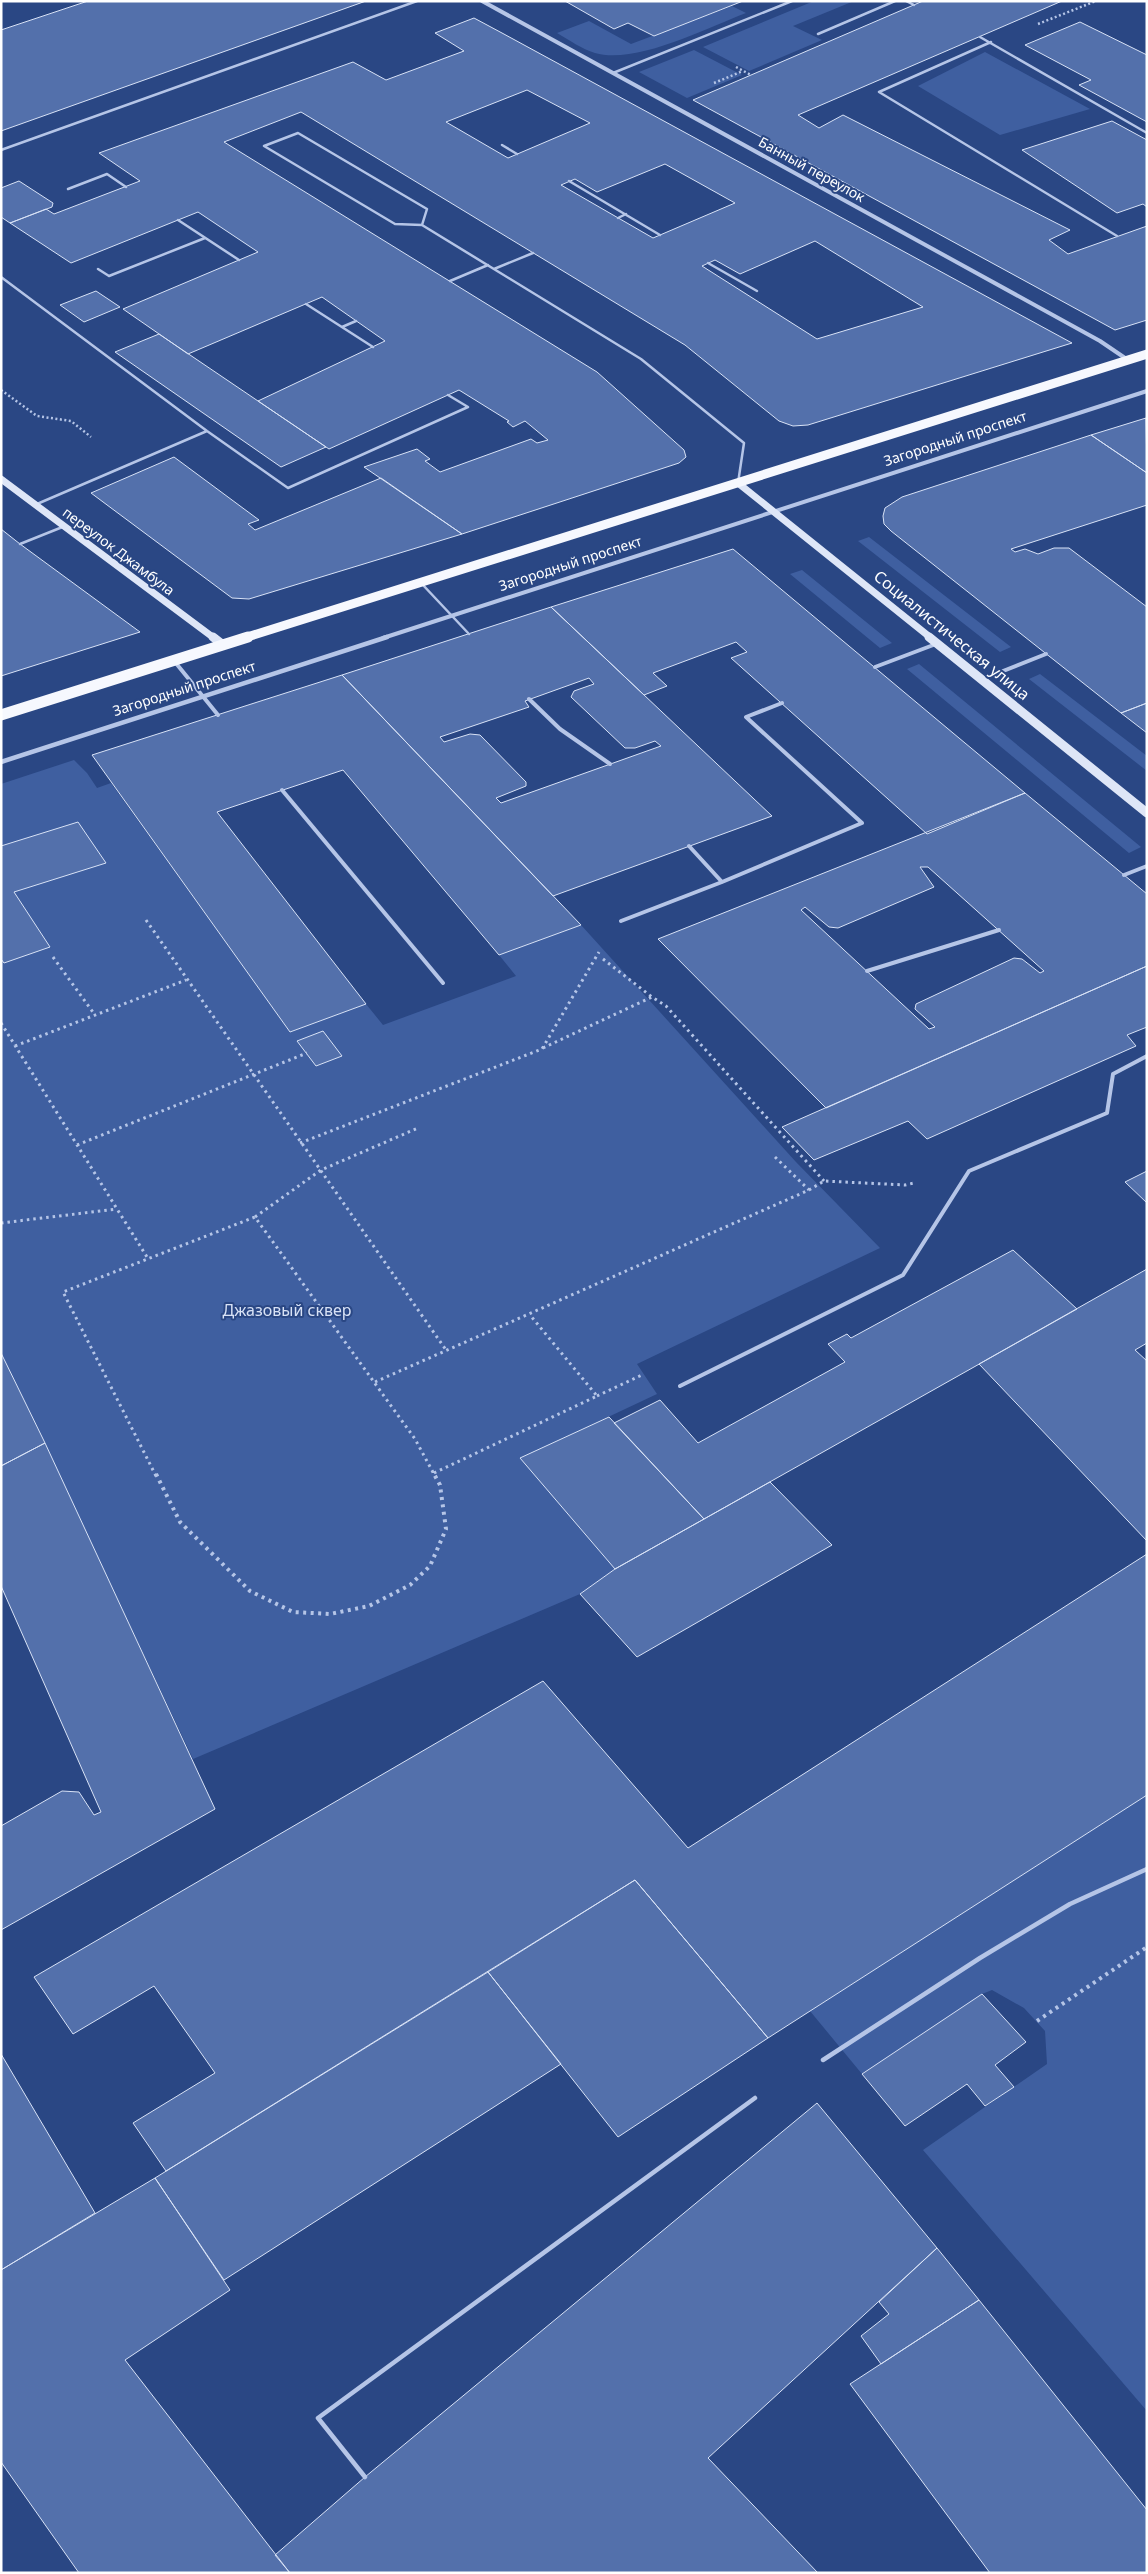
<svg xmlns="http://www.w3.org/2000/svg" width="1148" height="2574" font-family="'Noto Sans',sans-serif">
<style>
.green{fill:#3f5fa0}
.building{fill:#5370ab;stroke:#d8e2f6;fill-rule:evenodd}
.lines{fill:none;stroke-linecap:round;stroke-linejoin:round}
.path-far2{stroke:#b5c5e7;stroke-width:2.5;stroke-dasharray:2 2.5;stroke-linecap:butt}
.path-far1{stroke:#b5c5e7;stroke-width:3;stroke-dasharray:2.5 4;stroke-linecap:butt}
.path{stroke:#b5c5e7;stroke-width:4;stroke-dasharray:3 4.5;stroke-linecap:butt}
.lane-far2{stroke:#b5c5e7;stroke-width:2.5}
.lane-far1{stroke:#b5c5e7;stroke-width:4}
.lane{stroke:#b5c5e7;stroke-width:4.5}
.street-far1{stroke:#b5c5e7;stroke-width:4}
.street{stroke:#b5c5e7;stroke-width:4.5}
.secondary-far1{stroke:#dee6f7;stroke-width:7}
.secondary{stroke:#dee6f7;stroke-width:9}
.primary-far1{stroke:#f6f8fe;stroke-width:9}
.primary{stroke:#f6f8fe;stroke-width:11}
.labels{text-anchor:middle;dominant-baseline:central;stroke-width:4;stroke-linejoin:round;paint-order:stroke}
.far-street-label{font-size:14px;fill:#fff;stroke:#2a4784}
.street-label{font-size:16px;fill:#fff;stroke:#2a4784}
.park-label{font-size:16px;fill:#d8e2f6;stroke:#2a4784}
</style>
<rect width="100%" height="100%" fill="#2a4784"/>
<path class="green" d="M814,1h40l-61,25 29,14 -73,31 -46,-24z
M732,6l14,7c-39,15 -111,52 -151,40 -13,-4 -26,-13 -38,-20l32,-12 42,23z
M694,50l48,25 -55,23 -48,-26z
M985,52l105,57 -90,26 -82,-49z
M869,537l142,110 -11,5 -142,-111z
M802,570l90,73 -12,5 -90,-74z
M919,664l222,183 -12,6 -222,-184z
M1040,674l107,82v15l-118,-92z
M74,760l13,13 10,15 14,-5 179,249 76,-28 17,21 133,-49 -17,-21 82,-30 215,237 84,86 -243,116 20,30 -136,64 94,111 -35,25 -387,165 -192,-406v-569z
M1147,1795v616l-224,-261 124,-86 -2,-33 -21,-23 -32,-18 -10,4 -120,80 -52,-63z"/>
<path class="building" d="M88,1h278l-365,130v-101z
M565,1h178l-89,35 -26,-13 -14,6z
M923,1h139l-264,114 21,13 24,-13 227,115 -21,10 19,14 79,-28v94l-32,10 -422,-230z
M474,18l28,15 570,310 -264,82 -15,1 -14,-5 -94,-76 -384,-233 -77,30 373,230 87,78 2,7 -7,6 -217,71 -98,-67 53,-18 13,10 -5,2 15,11 91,-33 6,4 11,-3 -23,-19 -12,6 -6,-5 2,-1 -50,-31 -130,59 -71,-48 127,-60 -63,-44 -134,57 -65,-45 135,-57 -60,-40 -127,51 -61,-40 36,-14 8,5 86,-33 -41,-28 254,-91 33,18 78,-29 -29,-18zM527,90l63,33 -82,35 -62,-36zM665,164l70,39 -82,35 -92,-53 14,-6 22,13zM815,241l108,66 -106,32 -115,-73 13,-6 25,14z
M1080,22l67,33v67l-68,-37 12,-5 -66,-35z
M1112,121l35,19v67l-4,-3 -26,9 -95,-63z
M19,181l34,22 -1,4 -42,16 -9,-6v-29z
M96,291l24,16 -36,15 -24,-17z
M159,334l99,67 68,46 -45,20 -166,-115z
M1146,418l1,55 -56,-38z
M1091,435l56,38v32l-136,44 4,3 10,-3 13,5 16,-6h15l78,59v96l-26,10 -230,-182 -7,-7 -1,-8 2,-8 17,-11z
M174,457l85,63 -11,4 7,6 126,-52 81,56 -213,65 -17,-1 -141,-105z
M1,529l19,15 120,88 -139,44z
M733,549l214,179 78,65 -98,41 -196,-176 16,-6 -11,-10 -83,31 14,13 -23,9 -93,-88z
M551,607l221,209 -219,80 -211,-221zM589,678l5,6 -20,7 -3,6 54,51h10l20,-7 6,5 -160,57 -5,-5 30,-12v-4l-46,-47 -10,-1 -26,8 -4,-5 89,-30 -4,-6z
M342,675l239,250 -82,30 -156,-185 -126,42 149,192 -76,28 -198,-277z
M1147,703v30l-26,-20z
M1025,793l122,101v72l-321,142 -168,-169zM920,867h8l116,104 -4,2 -18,-14 -8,-1 -98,46 -1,5 20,18 -6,2 -128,-119 4,-3 24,20 9,1 96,-41z
M78,822l28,41 -92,29 36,55 -46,16 -3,-4v-113z
M1147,966v61l-20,8 9,11 -209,93 -19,-18 -94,39 -32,-33z
M323,1031l19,25 -26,10 -19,-25z
M1147,1171v32l-22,-21z
M1013,1250l64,59 -373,210 -90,-96 46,-23 38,43 147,-81 -17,-18 19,-10 4,4z
M1147,1269v74l-12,7 12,11v180l-168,-177z
M1,1353l44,90 -44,23z
M609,1417l95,102 -89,50 -95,-111z
M45,1443l170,366 -214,121v-104l61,-35 17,1 15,23 7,-3 -100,-226v-120z
M770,1482l62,63 -195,112 -57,-63 35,-25z
M1147,1554v241l-379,243 -133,-158 -469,291 -33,-48 82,-50 -61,-87 -81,48 -39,-57 509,-296 145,167z
M635,1880l133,158 -150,99 -130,-165z
M488,1972l73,92 -337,216 -69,-102z
M982,1994l44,48 -31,23 19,22 -29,19 -18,-22 -62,42 -43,-52z
M1,2054l94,159 -94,57z
M817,2103l120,145 -229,210 110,115h-528l-15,-18 90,-78z
M155,2178l75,112 -105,70 165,213h-211l-78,-111v-192z
M937,2248l42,52 -98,64 -20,-28 28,-22 -10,-12z
M979,2300l168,210v63h-157l-140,-189z"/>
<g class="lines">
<path class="path-far2" d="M1038,24l58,-23
M736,67l15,8
M714,83l29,-12
M1,390l36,26 34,5 20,16"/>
<path class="path-far1" d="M146,920l300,430
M53,957l42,58
M603,959l49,38
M1,1023l146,234
M15,1046l171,-66
M543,1048l109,-51 14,9 158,175
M300,1143l242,-94 57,-97
M77,1145l230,-92
M775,1157l34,33
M255,1217l66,-47 97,-42
M1,1223l116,-14
M375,1382l434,-192 15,-9 81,4 9,-2
M597,1396l45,-21
M434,1473l163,-77 -67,-81
M156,1476l-93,-184 192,-75 160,222 20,37"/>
<path class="path" d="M156,1474l24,48 70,69 43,21 37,2 39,-8 41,-21 20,-19 16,-37 -6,-44 -6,-11
M1037,2021l110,-74"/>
<path class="lane-far2" d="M906,1l8,4
M818,34l77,-33
M980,37l167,96
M991,42l-112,50 238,144
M613,73l179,-72
M298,133l129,76 -5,16 -27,-1 -131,-78z
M502,145l15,9
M1,150l416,-149
M569,181l91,54
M68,189l39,-15 19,13
M618,218l8,-4
M178,220l61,40
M422,225l219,134 103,84 -6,40
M708,263l49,28
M98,269l11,7 96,-38
M494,269l39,-16
M1,277l206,154 81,57 180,-81 -20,-12
M450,281l38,-16
M306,304l67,43
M342,327l14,-6
M37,504l170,-73
M20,544l45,-18
M422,584l47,50"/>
<path class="lane-far1" d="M175,662l43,53
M875,667l61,-23
M983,679l63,-25
M529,699l31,30 50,35
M282,790l161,193
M689,846l33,36 140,-59 -116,-106 36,-14
M1124,875l23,-9
M621,921l101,-39
M867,971l132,-41
M680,1386l223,-111 66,-104 138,-58 6,-39 34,-18"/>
<path class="lane" d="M823,2060l157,-102 90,-54 77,-35
M365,2477l-47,-59 437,-320"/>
<path class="street-far1" d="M482,1l618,340 28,19
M383,638l764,-247"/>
<path class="street" d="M1,762l386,-125"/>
<path class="secondary-far1" d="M1,479l213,159
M738,483l193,155"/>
<path class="secondary" d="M213,637l9,7
M929,637l218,176"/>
<path class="primary-far1" d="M244,638l903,-284"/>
<path class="primary" d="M1,715l247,-78"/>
</g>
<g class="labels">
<g class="far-street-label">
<text transform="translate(812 169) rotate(29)">Банный переулок</text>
<text transform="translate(955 438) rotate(-18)">Загородный проспект</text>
<text transform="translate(119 551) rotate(37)">переулок Джамбула</text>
<text transform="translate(570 563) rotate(-18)">Загородный проспект</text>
<text transform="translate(184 688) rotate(-18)">Загородный проспект</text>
</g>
<g class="street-label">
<text transform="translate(952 635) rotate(39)">Социалистическая улица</text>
</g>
<g class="park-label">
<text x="287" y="1310">Джазовый сквер</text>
</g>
</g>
<rect width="1148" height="2574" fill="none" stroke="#ffffff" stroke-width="5"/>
</svg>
